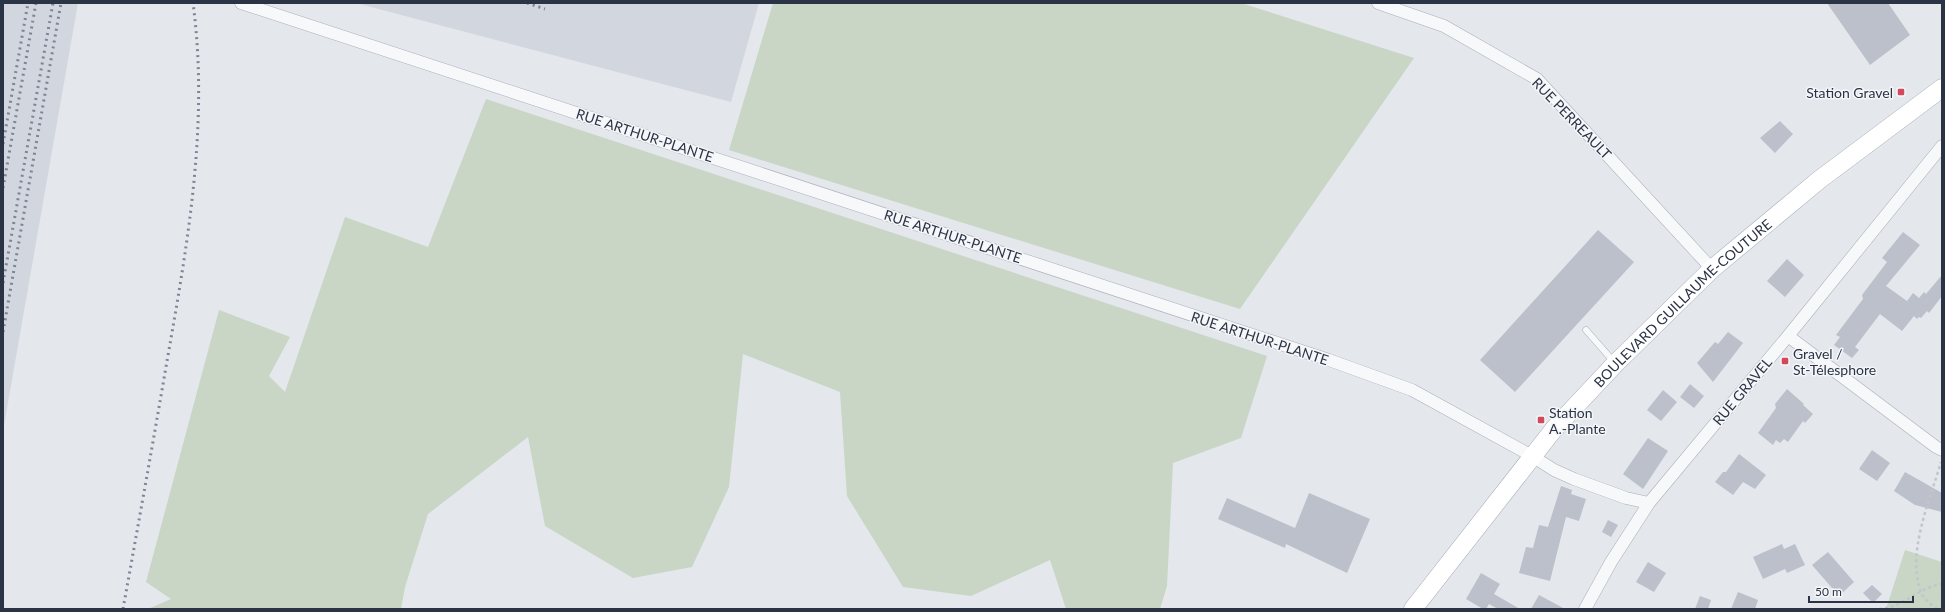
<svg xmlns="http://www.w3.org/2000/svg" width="1945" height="612" font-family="Lato,sans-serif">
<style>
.built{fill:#d2d6de}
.green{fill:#c9d6c5}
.building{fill:#bbc0ca}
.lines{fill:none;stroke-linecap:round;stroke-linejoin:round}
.lane-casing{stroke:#a9aeb7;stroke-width:7}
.street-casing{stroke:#a9aeb7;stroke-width:13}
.primary-casing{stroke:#a3abb8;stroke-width:19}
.path{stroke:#c2c5cb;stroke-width:2.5;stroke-dasharray:3 3;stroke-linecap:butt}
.lane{stroke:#f7f8fa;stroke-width:6}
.street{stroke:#f7f8fa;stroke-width:12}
.primary{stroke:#fff;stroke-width:18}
.rail{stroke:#7d8696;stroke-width:3;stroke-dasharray:2 4;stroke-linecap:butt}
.poi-dot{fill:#d1495b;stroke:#f4f6f9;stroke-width:1.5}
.labels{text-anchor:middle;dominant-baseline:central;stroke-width:3;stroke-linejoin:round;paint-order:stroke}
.poi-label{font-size:14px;fill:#2b3445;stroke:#f4f6f9;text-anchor:start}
.street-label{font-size:14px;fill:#2b3445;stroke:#f4f6f9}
</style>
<rect width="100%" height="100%" fill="#e4e7ec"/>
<path class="built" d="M3,3h75l-75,428z
M356,3h403l-28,99z"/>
<path class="green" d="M773,3h468l173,55 -174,251 -511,-159z
M486,99l781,257 -26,82 -68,25 -6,123 -7,23h-94l-16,-49 -79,36 -68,-9 -56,-91 -7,-104 -97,-38 -14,133 -37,80 -59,11 -88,-52 -17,-89 -100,77 -23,73 -4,22h-253l23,-10 -25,-17 73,-272 71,27 -21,39 16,16 60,-175 83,30z
M1905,550l37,12v47h-56z"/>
<path class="building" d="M1827,3h61l22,32 -40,30z
M1780,121l13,13 -18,19 -15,-15z
M1598,230l36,32 -119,130 -35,-32z
M1903,232l17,13 -34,41 21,15 6,-8 6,5 5,-6 2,2 16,-19v21l-13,17 -2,-2 -6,7 -2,-1 -2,2 -3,-3 -12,15 -22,-17 -25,33 4,3 -7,8 -18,-13 6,-8 -4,-2 27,-36 -1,-4 25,-33 -5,-4z
M1787,259l17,16 -19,22 -18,-16z
M1728,332l15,11 -30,39 -16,-19 18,-21 3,2z
M1690,384l14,12 -10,12 -14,-11z
M1787,389l17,15 -1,1 10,9 -8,9 -2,-2 -15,21 -4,-3 -4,4 -4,-3 -3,5 -15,-12 18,-25 -1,-4z
M1663,390l14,12 -16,19 -14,-11z
M1648,438l20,13 -25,38 -20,-15z
M1872,450l18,13 -13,18 -18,-12z
M1739,454l27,21 -11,14 -12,-7 -10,13 -18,-13 8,-10h3z
M1905,472l37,21v19l-27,-7 -21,-14z
M1561,486l11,4 -1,4 15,5 -7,22 -13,-4 -16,64 -31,-8 7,-26 7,1 6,-23 9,2z
M1309,493l61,26 -23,54 -61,-29 -1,4 -67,-29 9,-21 68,30z
M1608,520l10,5 -7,12 -9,-5z
M1782,544l2,5 11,-5 10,21 -18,8 -2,-4 -22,10 -10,-22z
M1828,552l26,30 -15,14 -27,-31z
M1648,562l18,11 -12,19 -18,-10z
M1481,573l19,11 -6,10 26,15h-22l-9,-5 -3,5h-3l-17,-10z
M1872,585l10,9 -9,9 -10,-10z
M1738,592l20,8 -3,9h-24z
M1539,595l26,14h-34z
M1700,596l11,4 -3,9h-13z"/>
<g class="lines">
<defs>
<path id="lane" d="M1586,330l28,32"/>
<path id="street" d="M241,3l1088,357 83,30 120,66 22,14 20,9 52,19 23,5
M1378,3l66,23 93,53 175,190
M1788,336l148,111 6,3
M1585,609l26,-47 38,-59 139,-167 154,-190"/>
<g id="primary">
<path id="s1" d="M1413,609l141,-180 61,-65 97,-95 107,-89 123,-92"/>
</g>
</defs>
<use href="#lane" class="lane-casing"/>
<use href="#street" class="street-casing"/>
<use href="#primary" class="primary-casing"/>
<path class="path" d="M1879,609c24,-1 39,-22 63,-25
M1937,609c-5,-4 -13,-9 -15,-15 -17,-38 8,-94 19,-132"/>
<use href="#lane" class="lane"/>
<use href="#street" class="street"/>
<use href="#primary" class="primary"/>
<path class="rail" d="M527,3l18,6
M3,144l25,-141
M3,188l33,-185
M3,283l50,-280
M3,332l58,-329
M123,609c15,-83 30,-166 44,-248 21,-119 42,-238 26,-358"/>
</g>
<g class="poi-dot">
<rect x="1897" y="88" width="8" height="8" rx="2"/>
<rect x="1781" y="357" width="8" height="8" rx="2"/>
<rect x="1537" y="416" width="8" height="8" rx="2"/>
</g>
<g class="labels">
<g class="poi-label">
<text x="1893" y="92" text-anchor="end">Station Gravel</text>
<text x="1793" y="353">Gravel /<tspan x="1793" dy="16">St-Télesphore</tspan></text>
<text x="1549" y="412">Station<tspan x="1549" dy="16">A.-Plante</tspan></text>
</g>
<g class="street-label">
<text transform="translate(1572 118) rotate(46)">RUE PERREAULT</text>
<text transform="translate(645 135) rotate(18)">RUE ARTHUR-PLANTE</text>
<text transform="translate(953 236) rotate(18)">RUE ARTHUR-PLANTE</text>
<text stroke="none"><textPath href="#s1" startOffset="409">BOULEVARD GUILLAUME-COUTURE</textPath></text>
<text transform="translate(1260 338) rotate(18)">RUE ARTHUR-PLANTE</text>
<text transform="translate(1742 391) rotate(-50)">RUE GRAVEL</text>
</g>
</g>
<rect width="1945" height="612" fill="none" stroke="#2b3445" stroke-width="8"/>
<path d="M1809 596v6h104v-6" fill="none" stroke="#2b3445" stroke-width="2"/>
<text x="1815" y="596" font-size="12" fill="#2b3445" stroke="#f4f6f9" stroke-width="3" paint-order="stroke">50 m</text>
</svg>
